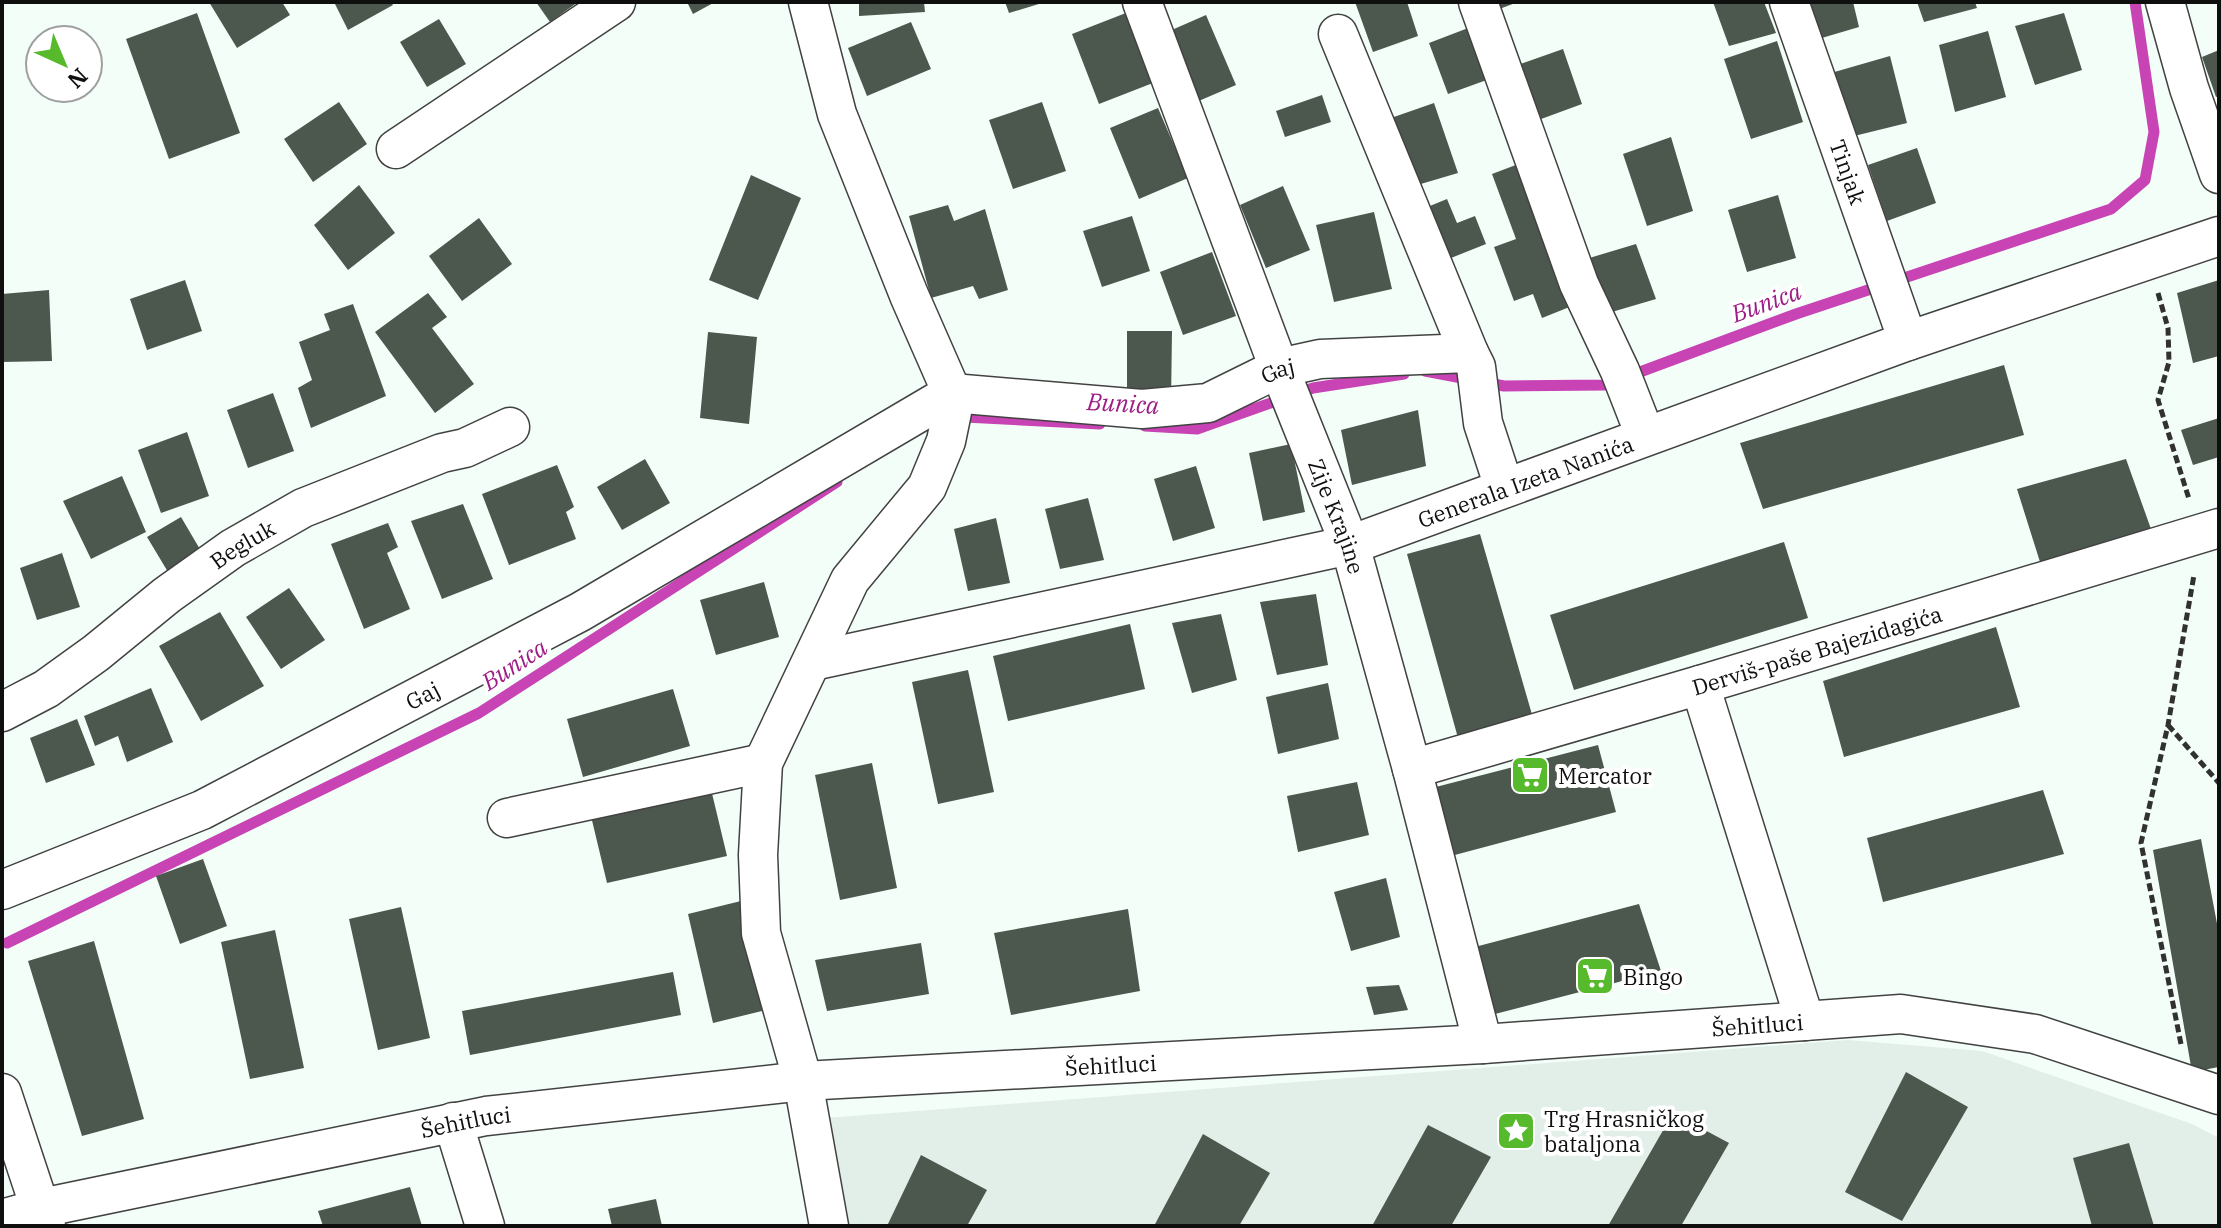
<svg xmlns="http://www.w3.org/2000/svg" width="2221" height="1228" font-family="'IBM Plex Serif',serif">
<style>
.plaza{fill:#e1efe8}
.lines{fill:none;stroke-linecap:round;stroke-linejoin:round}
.stream{stroke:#c843b4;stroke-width:11}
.building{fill:#4c584e}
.minor-casing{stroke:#424242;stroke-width:41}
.path{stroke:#313131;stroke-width:5;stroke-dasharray:8 4;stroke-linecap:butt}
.minor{stroke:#fff;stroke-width:38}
.labels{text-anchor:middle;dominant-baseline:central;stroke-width:8;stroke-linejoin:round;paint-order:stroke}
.street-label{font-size:22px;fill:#0f0f0f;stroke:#fff}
.poi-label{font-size:22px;fill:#0f0f0f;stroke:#fff;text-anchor:start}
.water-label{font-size:24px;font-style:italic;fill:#9d1d85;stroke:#fff}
</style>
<rect width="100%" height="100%" fill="#f3fef9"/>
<path class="plaza" d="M1848,1040l134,11 210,73 27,14v88h-1378l-16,-108z"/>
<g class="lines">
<path class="stream" d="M1425,371l79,15 101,-1 191,-71 315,-105 34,-29 9,-48 -19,-130
M958,419l7,-2 135,7
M1145,426l52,3 116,-41 91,-14
M7,943l472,-230 358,-231"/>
</g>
<path class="building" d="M209,2h73l8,13 -53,33z
M334,2h57l2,3 -45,25z
M536,2h42l-28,20z
M687,2h28l-22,12z
M859,2h65l1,10 -66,4z
M1005,2h37v1l-33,10z
M1355,2h52l11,34 -45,16z
M1490,2h28l-24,9z
M1713,2h51l12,31 -47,13z
M1805,2h48l6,25 -44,13z
M1917,2h58l2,6 -53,14z
M1131,11l27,70 -59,23 -27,-70z
M197,13l43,120 -71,26 -43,-120z
M2064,13l18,57 -47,15 -20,-59z
M1206,15l30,70 -49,21 -29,-70z
M439,19l27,45 -39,23 -27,-45z
M911,22l20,47 -64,27 -19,-48z
M1476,25l19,52 -47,17 -19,-51z
M1988,31l18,66 -51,15 -16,-67z
M1777,41l26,81 -52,17 -27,-80z
M1563,49l19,55 -49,18 -21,-55z
M2219,50v46l-3,1 -14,-40z
M1890,56l17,67 -61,15 -22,-63z
M1322,95l9,27 -46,15 -9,-26z
M339,102l28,42 -54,38 -29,-43z
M1042,102l24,69 -53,18 -24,-69z
M1434,103l24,70 -44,13 -23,-68z
M1158,108l30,70 -49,21 -29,-71z
M1671,137l22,74 -46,15 -24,-72z
M1917,148l19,55 -49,18 -19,-56z
M1521,163l51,143 -30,12 -9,-24 -19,7 -20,-54 22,-8 -24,-65z
M751,175l50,23 -43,102 -49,-20z
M359,185l36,48 -47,37 -34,-45z
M1283,186l27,64 -44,18 -26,-63z
M1778,195l18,63 -49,14 -19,-62z
M1447,199l10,24 18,-7 11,28 -45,18 -21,-52z
M948,205l6,16 31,-12 23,81 -29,9 -6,-13 -42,12 -22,-82z
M1374,212l18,77 -58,13 -18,-77z
M1132,216l18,55 -48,16 -19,-56z
M479,218l33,46 -50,37 -33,-45z
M1636,244l20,55 -51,15 -19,-55z
M1212,252l24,64 -53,19 -23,-63z
M185,280l17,51 -55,19 -17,-51z
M2219,280v76l-26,7 -16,-70z
M49,290l3,71 -50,1v-68z
M428,293l19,24 -15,11 42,56 -39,29 -60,-81z
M353,304l33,92 -75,32 -13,-40 14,-8 -13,-38 31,-12 -6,-16z
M1127,331h45l-1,72h-44z
M708,332l49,5 -8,87 -49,-6z
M2004,365l20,70 -261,74 -23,-66z
M273,393l21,58 -46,17 -21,-58z
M1418,410l8,56 -74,19 -11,-55z
M2219,418v39l-26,8 -12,-35z
M187,432l22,64 -48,17 -23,-63z
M1291,444l14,68 -42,9 -14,-68z
M645,459l25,44 -48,27 -25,-43z
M2126,459l25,70 -111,33 -23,-73z
M557,465l17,42 -8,5 10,27 -67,26 -27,-71z
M1196,466l19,62 -42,13 -19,-62z
M122,476l24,56 -55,27 -28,-58z
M1088,498l16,62 -44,9 -15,-60z
M463,504l30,75 -51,20 -31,-78z
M181,517l20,34 -33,21 -21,-35z
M996,518l14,65 -42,8 -14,-62z
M388,523l10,24 -11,6 23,56 -46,20 -33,-85z
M1480,534l53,184 -75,20 -51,-184z
M1784,542l24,76 -234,72 -24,-75z
M62,553l18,54 -43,13 -17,-52z
M764,582l15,55 -63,18 -16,-55z
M289,588l36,52 -44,29 -35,-52z
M1316,594l12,71 -51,10 -17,-73z
M220,612l44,74 -63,35 -42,-75z
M1221,614l16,66 -45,13 -20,-70z
M1130,624l15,65 -137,32 -15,-65z
M1996,627l24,80 -176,50 -21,-76z
M968,670l26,122 -56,12 -26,-122z
M1328,683l11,56 -61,15 -12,-57z
M151,688l22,54 -46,20 -9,-26 -23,10 -11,-30z
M673,689l17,57 -107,31 -16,-58z
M77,719l18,46 -49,18 -16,-45z
M1598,745l18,67 -165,44 -23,-67z
M872,763l25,125 -57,12 -25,-125z
M1357,782l12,53 -71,17 -11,-56z
M710,785l17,71 -120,27 -17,-71z
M2043,790l21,64 -181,48 -16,-64z
M2201,839l18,95v133l-27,5 -39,-222z
M203,859l24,67 -47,18 -24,-68z
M1386,878l14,59 -49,14 -17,-59z
M741,901l25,109 -53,13 -25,-109z
M1639,904l22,67 -166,43 -24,-66z
M401,907l29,131 -52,12 -29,-131z
M1128,909l12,82 -129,24 -17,-82z
M275,930l29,138 -54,11 -29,-137z
M94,941l50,178 -62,17 -54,-175z
M921,943l8,51 -102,17 -12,-51z
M673,972l8,43 -211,40 -8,-44z
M1399,985l9,25 -34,5 -8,-28z
M1906,1072l62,35 -66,114 -57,-29z
M1673,1113l56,30 -48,83h-73z
M1428,1125l63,32 -40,69h-79z
M1203,1134l67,39 -31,53h-85z
M2129,1143l25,83h-62l-19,-68z
M921,1155l66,35 -20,36h-80z
M410,1187l12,39h-99l-5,-15z
M656,1199l6,27h-50l-4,-17z"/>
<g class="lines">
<defs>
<g id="minor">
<path d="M808,2l29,112 72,181 43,98v19l-6,29 -19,46 -77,93 -87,183 -5,92 3,78 42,148 26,145"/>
<path id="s1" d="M1142,2l137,366 71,177 62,224 71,275"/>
<path d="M1478,2l101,282 41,87 25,64"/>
<path id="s2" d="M1789,2l119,339"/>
<path d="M2165,2l24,86 30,86"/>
<path d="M1338,34l131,319"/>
<path d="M396,149l220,-147"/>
<path id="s3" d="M813,661l537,-116 558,-204 311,-105"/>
<path d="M1700,685l105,336"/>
<path id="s4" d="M2,712l44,-23 50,-36 71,-58 66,-47 70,-40 139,-55 23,-5 45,-21"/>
<path id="s5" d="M1412,769l288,-84 519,-157"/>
<path d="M507,818l256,-55"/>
<path id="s6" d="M2,890l200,-80 378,-198 372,-219 190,16 66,-6 71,-35 41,-9 149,-6 7,14 7,56 21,64"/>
<path d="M2,1093l44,133"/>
<path d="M453,1122l32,104"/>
<path id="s7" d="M2,1219l39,-11 445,-92 317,-35 680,-37 418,-30 134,20 184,61"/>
</g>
</defs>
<use href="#minor" class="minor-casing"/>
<path class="path" d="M2158,293l10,35 1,34 -11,38 31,99
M2168,725l51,58
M2181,1044l-40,-201 27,-118 26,-150"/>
<use href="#minor" class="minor"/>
</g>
<defs>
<symbol id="supermarket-square" viewBox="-11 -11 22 22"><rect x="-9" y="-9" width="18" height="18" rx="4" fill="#57ba2d" stroke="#fff"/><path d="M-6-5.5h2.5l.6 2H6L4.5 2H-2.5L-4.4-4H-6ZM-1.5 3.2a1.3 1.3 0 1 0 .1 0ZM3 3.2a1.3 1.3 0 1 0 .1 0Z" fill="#fff"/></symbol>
<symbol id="sight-square" viewBox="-11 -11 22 22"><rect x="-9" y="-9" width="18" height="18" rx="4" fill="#57ba2d" stroke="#fff"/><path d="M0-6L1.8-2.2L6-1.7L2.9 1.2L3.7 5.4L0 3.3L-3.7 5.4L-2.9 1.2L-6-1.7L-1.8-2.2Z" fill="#fff"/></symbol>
</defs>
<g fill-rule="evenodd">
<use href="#supermarket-square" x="1508" y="753" width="44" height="44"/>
<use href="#supermarket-square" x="1573" y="954" width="44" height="44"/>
<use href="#sight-square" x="1494" y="1109" width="44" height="44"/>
</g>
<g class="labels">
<g class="street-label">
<text stroke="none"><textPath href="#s2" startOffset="180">Tinjak</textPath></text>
<text stroke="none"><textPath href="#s6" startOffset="1408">Gaj</textPath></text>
<text stroke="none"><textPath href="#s3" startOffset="736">Generala Izeta Nanića</textPath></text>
<text stroke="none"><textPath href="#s1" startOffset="550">Zije Krajine</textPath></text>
<text stroke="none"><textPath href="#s4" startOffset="294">Begluk</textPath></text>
<text stroke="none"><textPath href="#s5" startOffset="422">Derviš-paše Bajezidagića</textPath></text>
<text stroke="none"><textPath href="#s6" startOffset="464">Gaj</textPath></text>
<text stroke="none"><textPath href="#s7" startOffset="1770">Šehitluci</textPath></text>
<text stroke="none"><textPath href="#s7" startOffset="1122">Šehitluci</textPath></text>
<text stroke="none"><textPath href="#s7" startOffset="474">Šehitluci</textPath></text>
</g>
<g class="poi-label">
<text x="1558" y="775">Mercator</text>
<text x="1623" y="976">Bingo</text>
<text x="1544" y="1118">Trg Hrasničkog<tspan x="1544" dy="25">bataljona</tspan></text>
</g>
<g class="water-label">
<text transform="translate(1766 302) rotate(-20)">Bunica</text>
<text transform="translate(1123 403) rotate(3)">Bunica</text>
<text transform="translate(514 664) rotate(-33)">Bunica</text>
</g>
</g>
<rect width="2221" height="1228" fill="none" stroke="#0f0f0f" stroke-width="8"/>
<g transform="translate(64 64) rotate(136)"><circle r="38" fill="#ffffff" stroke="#9f9f9f" stroke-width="2"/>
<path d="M0-6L14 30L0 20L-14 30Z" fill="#57ba2d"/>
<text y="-12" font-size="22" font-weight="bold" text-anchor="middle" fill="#0f0f0f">N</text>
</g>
</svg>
